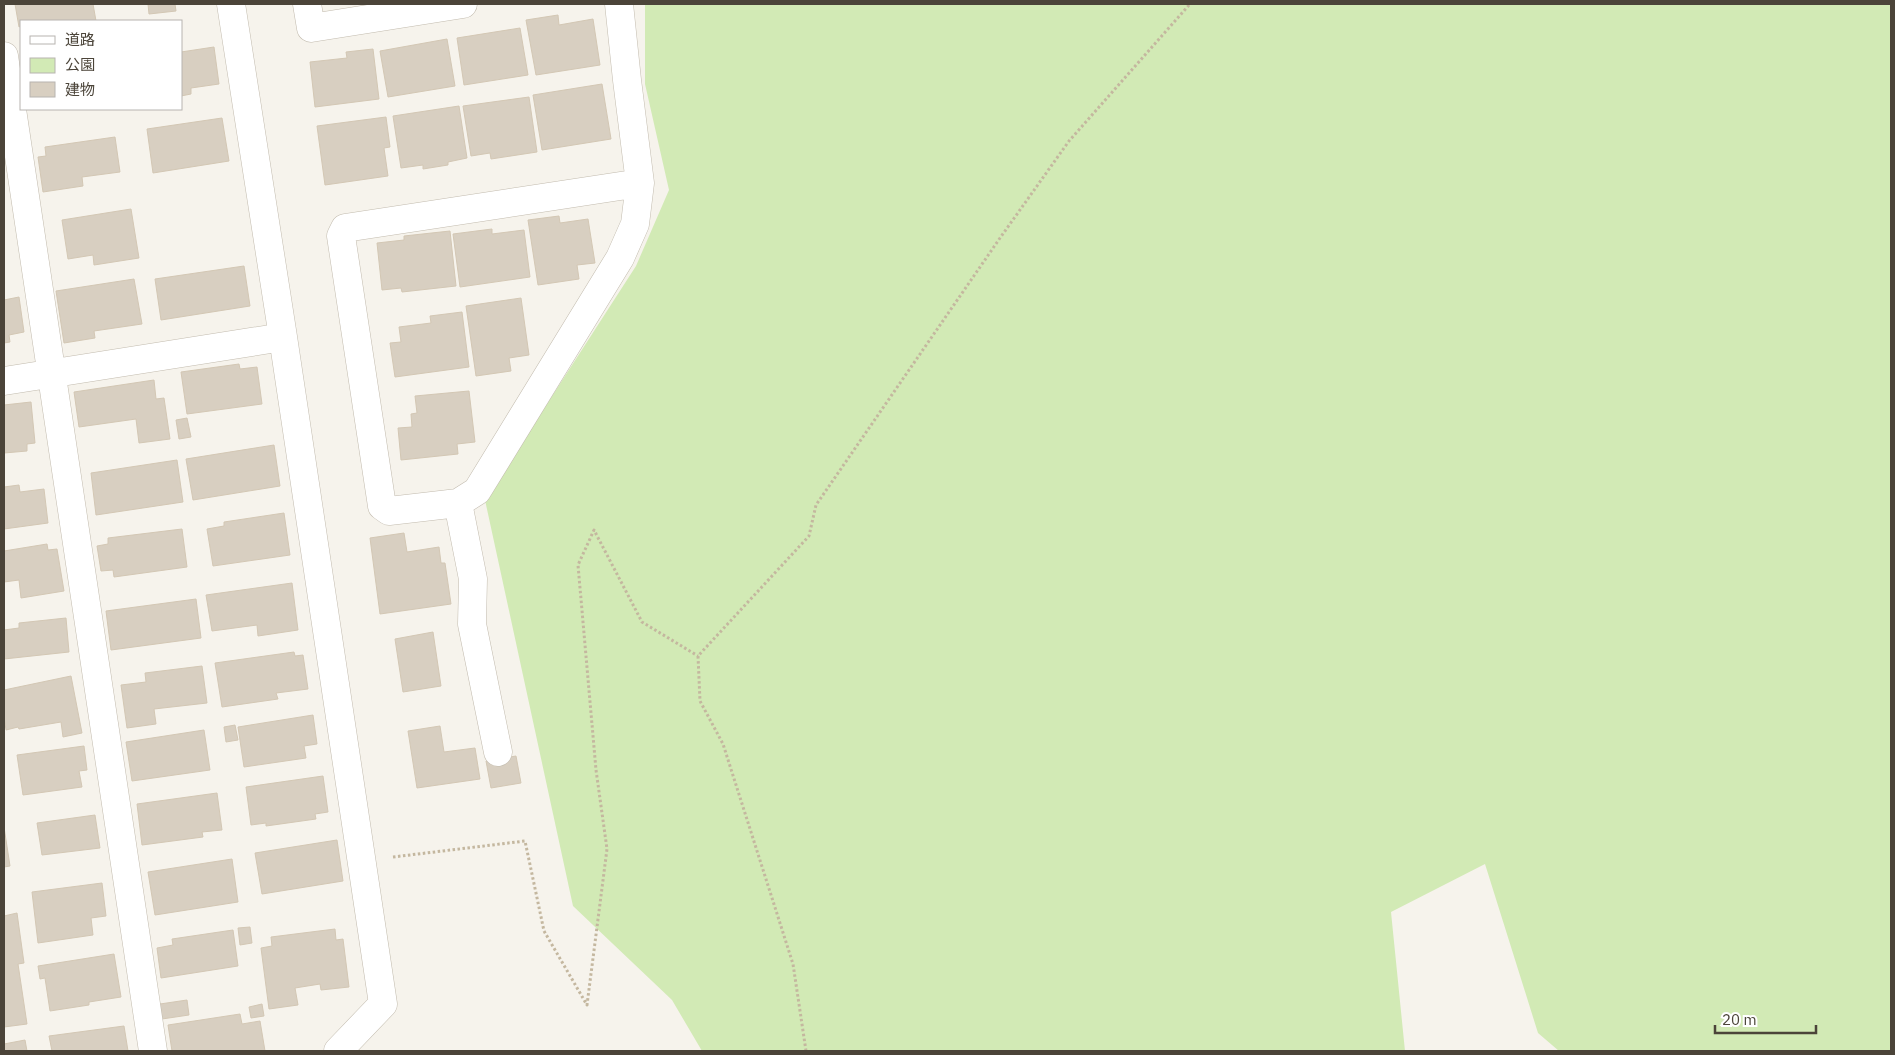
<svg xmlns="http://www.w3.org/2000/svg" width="1895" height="1055" font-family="'IBM Plex Sans','Noto Sans JP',sans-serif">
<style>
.green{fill:#d2eab5}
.building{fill:#d8cfc1;stroke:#d3c7b4}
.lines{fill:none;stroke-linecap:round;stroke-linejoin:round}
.minor-casing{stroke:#c2bbae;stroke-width:29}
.path{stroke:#c4b79f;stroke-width:3;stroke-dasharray:2.5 2.5;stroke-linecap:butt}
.minor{stroke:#fff;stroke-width:28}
</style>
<rect width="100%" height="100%" fill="#f6f3ec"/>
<path class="green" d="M645,4h1246v1047h-332l-21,-18 -53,-169 -94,48 14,139h-703l-30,-51 -99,-94 -88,-406 151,-234 33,-76 -24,-106z"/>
<path class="building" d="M15,4h78l3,17h-75v5l-2,1z
M148,4h30h-3l1,7 -27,3z
M558,15l1,10 34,-6 7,46 -64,10 -10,-55z
M520,28l8,47 -64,10 -7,-47z
M447,39l8,47 -67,11 -8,-46z
M214,47l5,37 -28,4v6l-10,2v-44z
M373,49l6,50 -64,8 -5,-45 37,-4 -1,-6z
M602,84l9,55 -69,11 -9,-55z
M529,97l8,55 -46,7 -1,-6 -19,3 -8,-50z
M459,106l8,52 -19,4v3l-25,4v-4l-22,3 -8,-52z
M386,117l4,30 -6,1 4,28 -63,9 -8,-59z
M222,118l7,43 -76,12 -6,-44z
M115,137l5,35 -38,5 1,9 -40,6 -5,-35 8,-1 -1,-9z
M131,209l8,49 -45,7 -1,-10 -25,4 -6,-39z
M559,216l1,7 28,-4 7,44 -18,2 2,14 -41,6 -10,-65z
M492,229v5l32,-4 6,47 -70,10 -7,-53z
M450,231l6,55 -54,6 -1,-4 -19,2 -5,-47 27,-3v-4z
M244,266l6,40 -89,14 -6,-41z
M134,279l8,45 -48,7 1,7 -31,5 -8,-52z
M19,297l5,35 -15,3 1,7 -6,1v-43z
M521,298l8,57 -20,3 2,13 -35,5 -10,-70z
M462,312l7,55 -74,10 -5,-34 11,-1 -2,-15 32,-4 -1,-7z
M239,364l1,5 17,-2 5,37 -75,10 -6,-42z
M154,380l2,19 8,-1 6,41 -31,4 -3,-24 -57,8 -5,-35z
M469,391l6,51 -18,2 1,10 -57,6 -3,-32 14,-1 -1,-13 6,-1 -2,-17z
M31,402l4,41 -8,1v7l-23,2v-48z
M187,418l4,19 -12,2 -3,-19z
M274,445l6,41 -87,14 -7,-41z
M177,460l6,42 -87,13 -5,-42z
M19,485l1,7 24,-3 4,34 -44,6v-42z
M284,513l6,42 -77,11 -6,-37 17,-3v-4z
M182,529l5,38 -73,10 -1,-7 -12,1 -4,-25 11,-2v-6z
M404,533l3,19 32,-5 2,16h4l6,41 -71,10 -10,-76z
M47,544l1,6 9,-1 7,42 -43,7 -2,-18 -15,2v-31z
M292,583l6,47 -40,6 -1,-11 -45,6 -6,-36z
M196,599l5,39 -90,12 -5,-39z
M66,618l3,34 -65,7v-29l15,-2v-5z
M433,632l8,54 -38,6 -8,-53z
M294,652l1,4 8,-1 5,34 -32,4 2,6 -56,8 -7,-44z
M202,666l5,37 -53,6 2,15 -29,4 -6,-43 25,-3 -1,-9z
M71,676l11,57 -19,4 -2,-15 -42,7 -1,-2 -12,3 -2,-13v-27z
M313,715l4,29 -13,2 2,12 -62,9 -6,-40z
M235,725l3,15 -12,2 -2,-15z
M440,726l4,26 31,-4 5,31 -63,9 -9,-57z
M204,730l6,40 -78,11 -6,-39z
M84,746l3,24 -8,1 3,16 -59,8 -6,-40z
M516,756l5,27 -30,5 -5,-27z
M323,776l5,36 -13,2 1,5 -50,7v-3l-15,2 -5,-38z
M217,793l5,37 -20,2 1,5 -61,8 -5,-41z
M95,815l5,33 -58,7 -5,-32z
M4,827l6,39 -6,1z
M337,840l6,41 -81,13 -7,-41z
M232,859l6,43 -83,13 -7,-43z
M102,883l4,33 -15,2 2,17 -55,8 -6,-51z
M17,913l7,50 -6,1 9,60 -23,3v-111z
M250,927l2,16 -12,2 -2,-17z
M335,929l1,11 7,-1 6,48 -28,3 -1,-6 -25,4 3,17 -29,4 -8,-61 11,-2 -1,-9z
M233,930l5,36 -77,12 -4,-30 16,-3 -1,-6z
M114,954l7,43 -32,5v3l-39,6 -5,-33 -5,1 -2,-13z
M187,1000l2,15 -27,4 -2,-15z
M262,1004l2,12 -13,2 -2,-11z
M240,1014l2,10 18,-3 5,30h-93l-4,-26z
M124,1026l4,25h-76l-3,-15z
M25,1040l2,11h-23v-7z"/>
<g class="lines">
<defs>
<path id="minor" d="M231,4l52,333 100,667 -45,47
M307,4l4,24 152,-24
M619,4l8,76 13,103 -5,41 -15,34 -143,233 -19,12 -69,8 -7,-5 -41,-270 4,-8 295,-45
M4,56l149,995
M4,381l279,-44
M458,503l15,76 -1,45 26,128"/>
</defs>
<use href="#minor" class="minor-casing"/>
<path class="path" d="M393,857l132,-16 19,90 43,74 20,-156 -11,-79 -18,-205 16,-35 48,92 56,34
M806,1051l-13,-87 -70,-220 -23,-43 -2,-45 111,-120 7,-31 184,-267 69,-97 121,-137"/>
<use href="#minor" class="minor"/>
</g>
<rect width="1895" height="1055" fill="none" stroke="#4b4439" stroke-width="10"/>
<rect x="20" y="20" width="162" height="90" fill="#ffffff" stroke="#b7b4b0"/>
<rect x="30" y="36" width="25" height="8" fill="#ffffff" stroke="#b7b4b0"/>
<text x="65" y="45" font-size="15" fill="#4b4439">道路</text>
<rect x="30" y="58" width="25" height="15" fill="#d2eab5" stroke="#b7b4b0"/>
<text x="65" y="70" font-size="15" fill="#4b4439">公園</text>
<rect x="30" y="82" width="25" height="15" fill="#d8cfc1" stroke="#b7b4b0"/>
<text x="65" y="95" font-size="15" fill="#4b4439">建物</text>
<path d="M1715 1025v8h101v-8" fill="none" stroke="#4b4439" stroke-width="2.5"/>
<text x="1722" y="1025" font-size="15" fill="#4b4439" stroke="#ffffff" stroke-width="4" paint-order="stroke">20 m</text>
</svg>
